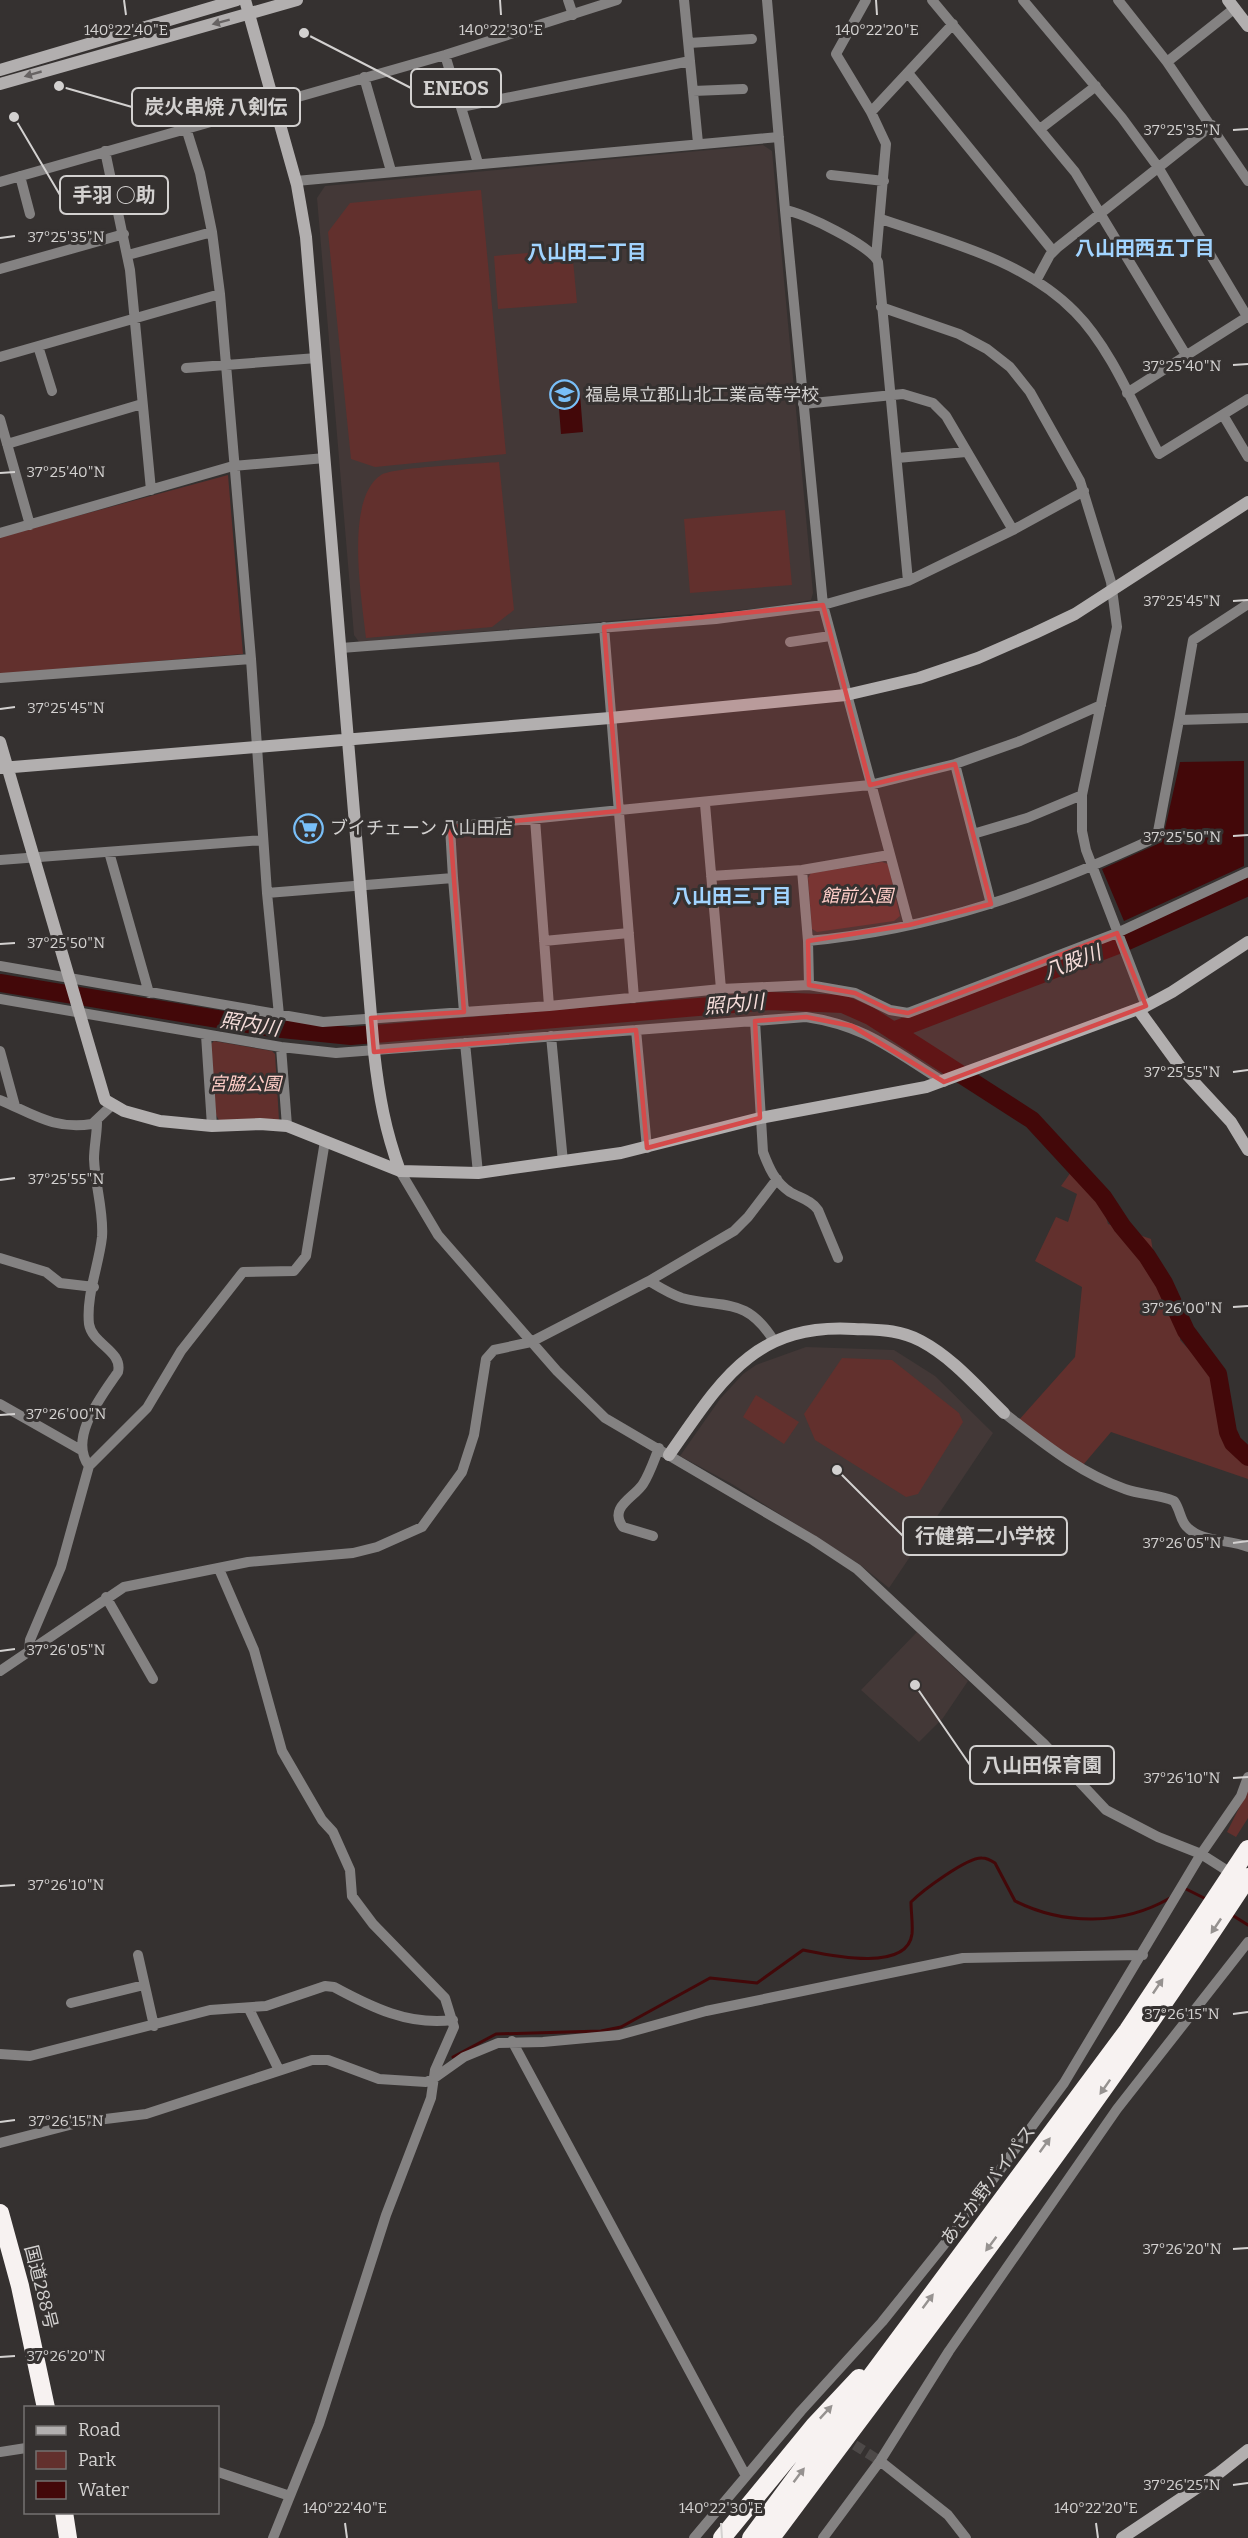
<svg xmlns="http://www.w3.org/2000/svg" width="1248" height="2538" font-family="Bitter,'Noto Sans JP',serif">
<style>
.built{fill:#433837}
.green{fill:#62302d}
.water{fill:#430809}
.lines{fill:none;stroke-linecap:round;stroke-linejoin:round}
.stream{stroke:#430809;stroke-width:3}
.river{stroke:#430809;stroke-width:18}
.street-tunnel{stroke:#4d4948;stroke-width:10;stroke-dasharray:10 5;stroke-linecap:butt}
.street{stroke:#848282;stroke-width:10}
.secondary{stroke:#b2afaf;stroke-width:12}
.highway{stroke:#f7f2f1;stroke-width:18}
.oneway{fill:#676363}
.oneway2{fill:#969290}
.marked{fill:#d54a4a;fill-opacity:0.2;stroke:#d54a4a;stroke-width:4.5;stroke-linejoin:round}
.ticks{fill:none;stroke:#d3d1d0;stroke-width:2}
.labels{text-anchor:middle;dominant-baseline:central;stroke-width:6;stroke-linejoin:round;paint-order:stroke}
.poi-label{font-size:18px;fill:#d3d1d0;stroke:#353130;text-anchor:start}
.park-label{font-size:18px;font-style:italic;fill:#ffcec8;stroke:#353130}
.street-label{font-size:18px;fill:#d3d1d0;stroke:#353130}
.neighbourhood-label{font-size:20px;font-weight:bold;fill:#a1d4ff;stroke:#353130}
.water-label{font-size:20px;font-style:italic;fill:#f6ddda;stroke:#353130}
.ticks-label{font-size:15px;text-anchor:middle;fill:#d3d1d0;stroke:#353130;stroke-width:6;stroke-linejoin:round;paint-order:stroke}
.leader{fill:none;stroke:#d3d1d0;stroke-width:2}
.callout-dot{fill:#d3d1d0;stroke:#353130;stroke-width:2}
.callout{fill:#353130;stroke:#d3d1d0;stroke-width:2}
.callout-label{font-size:20px;text-anchor:middle;font-weight:bold;fill:#d3d1d0}
</style>
<rect width="100%" height="100%" fill="#353130"/>
<path class="built" d="M763,145l9,6 41,442 -2,7 -46,8 -406,34 -5,-7 -37,-437 8,-12z
M806,1347l88,3 41,26 58,57 -104,155 -30,-24 -127,-80 -52,-28 40,-57 23,-25 13,-9z
M917,1632l51,49 -25,37 -24,24 -58,-52z"/>
<path class="green" d="M481,190l25,264 -131,13 -24,-8 -23,-227 22,-29z
M572,249l5,54 -79,6 -4,-53z
M499,462l15,148 -22,17 -126,11c-4,-38 -22,-139 15,-163 12,-8 97,-11 118,-13z
M228,475l15,179 -243,20v-137z
M785,510l7,75 -102,8 -6,-74z
M882,862l6,2 12,52 -6,5 -77,11 -5,-3 -4,-51 3,-5z
M214,1041l58,10 3,3 4,66h-60l-3,-5 -6,-70z
M1071,1172l29,25 8,27 43,15 6,38 24,53 -1,10 35,37 19,61 14,14v27l-137,-47 -28,33 -65,-44 57,-64 7,-70 -47,-26 21,-44 12,5 9,-28 -16,-8z
M842,1358l50,2 67,53 4,9 -45,72 -12,3 -91,-57 -11,-26z
M756,1395l43,27 -15,22 -41,-27z
M1248,1790v28l-12,19 -9,-5z"/>
<path class="water" d="M580,394l3,38 -22,2 -3,-38z
M1244,761v105l-120,55 -22,-52 60,-27 18,-80z"/>
<g class="lines">
<path class="stream" d="M1186,1889l20,10
M1232,1915l16,10
M453,2057l43,-23 105,-3 20,-4 89,-49 47,5 46,-33c25,5 104,23 109,-16 1,-10 -1,-22 -1,-32 11,-11 56,-45 71,-44 5,0 10,3 13,5l20,38c48,24 107,25 155,-3"/>
<path class="river" d="M0,983l272,45 79,8 419,-35 73,3 27,12 162,104 71,77 19,29 25,30 17,27 22,48 32,43 10,58 5,11 15,14
M893,1031l230,-88 125,-56"/>
<path class="street-tunnel" d="M842,2437l38,24"/>
<path class="street" d="M568,0l5,15
M684,0l14,143
M767,0l18,210 38,395 86,320
M866,0l-30,54 35,58 15,32 -10,113
M932,0l143,172 111,183
M1023,0l99,118 36,49 90,151
M1118,0l49,62 81,119
M689,43l63,-4
M445,55l33,108
M1167,62l68,-54
M908,73l145,178
M364,77l27,94
M693,91l50,-2
M461,107l229,-46
M871,112l82,-88
M186,128l14,45 12,59 8,62 31,365 16,234 12,122
M1040,129l56,-43
M105,151l25,119 21,220
M831,175l53,6
M20,176l10,38
M296,181l483,-44
M0,182l445,-127 172,-55
M785,210c17,2 87,36 93,52l30,319
M881,219c67,23 143,41 194,93 36,36 60,97 84,142l89,-55
M128,255l84,-23
M0,269l124,-35
M1036,281l14,-26 8,-8 154,-122
M881,307l78,27 28,15 23,18 20,25 50,89 31,101 6,45 -35,168v36l4,19 60,156
M38,346l14,45
M0,357l220,-63
M186,368l131,-10
M1127,393l120,-76
M803,404l100,-10 30,9 13,13 67,114
M1223,415l25,42
M0,419l30,106
M7,444l135,-40
M897,458l69,-6
M0,533l233,-67 92,-8
M604,627l30,371
M790,642l40,-6
M341,648l375,-29 107,-14 85,-24 105,-51 71,-39
M0,678l251,-19
M1179,720l14,-80 55,-36
M955,764l36,140
M705,804l16,185
M535,819l14,187
M973,834l54,-16 55,-23
M109,852l40,141
M0,860l263,-20
M802,870l6,71
M711,876l91,-6 87,-15
M453,878l11,134
M267,893l186,-15 -3,-51 420,-42 85,-21 65,-23 81,-36
M544,941l85,-8
M0,966l323,56 226,-16 172,-17 88,-4 -1,-44c128,-12 233,-50 349,-104l22,-117 69,-2
M809,985l46,8 35,17 18,3 209,-80 131,-61
M0,999l281,48 55,6 470,-36c61,9 87,34 138,65
M755,1021l8,131c6,16 12,30 27,40 10,6 21,8 28,18l20,48
M636,1030l11,118
M206,1035l6,91
M551,1036l12,126
M465,1043l13,130
M281,1047l6,79
M0,1051l15,55
M0,1100c33,14 54,30 92,24l20,-19
M400,1171l38,64 119,136 48,47 208,122 44,29 187,175 62,66 52,27 43,17 33,21
M0,1258l46,14 14,11 34,4
M649,1281l85,-50 14,-14 29,-38
M0,1404l81,46
M1004,1413c38,29 75,60 121,76 16,6 33,5 49,12 6,8 6,18 12,25 15,17 43,13 62,21
M89,1466c-21,-28 12,-69 29,-94 5,-21 -26,-28 -29,-48 -3,-29 10,-59 13,-87 2,-25 -7,-52 -8,-78 0,-12 3,-25 3,-37
M653,1536l-30,-9c-15,-20 11,-29 20,-43 7,-11 11,-24 16,-36
M219,1569l35,81 28,101 40,69 11,12 17,38 2,26 21,28 72,74 9,29 -19,43 -4,28 -45,117 -67,209 -46,114
M106,1597l47,82
M29,1650l1,-10 31,-73 28,-101 58,-58 34,-57 62,-79 51,-1 12,-15 19,-115
M0,1671l124,-84 124,-25 105,-9 24,-6 45,-20 40,-55 12,-37 12,-76 8,-9 37,-8 118,-61c10,6 21,13 33,17 43,11 64,-2 92,43
M138,1955l16,71
M71,2003l73,-18
M249,2009l30,61
M512,2041l234,435
M0,2054l30,2 180,-46 56,-4 59,-20 9,1c37,20 75,39 119,33
M0,2143l81,-21 65,-8 166,-54h16l51,19 47,3 7,-3 31,-22 34,-14 45,-1 76,-7 87,-24 257,-53 180,-3
M0,2452l26,-4
M880,2461l68,54 18,23
M218,2472l72,24
M694,2538l107,-127 81,-89 73,-91 109,-148 137,-229 40,-58 7,-19
M823,2538l57,-77 69,-110 168,-242 131,-167"/>
<path class="secondary" d="M245,0l52,185 9,52 68,815c5,44 11,78 26,119
M1228,0l20,26
M0,70l237,-70
M0,84l297,-84
M0,742l105,358 19,11 36,10 52,5 48,-2 27,2 113,45 78,2 143,-20 139,-35 166,-31 220,-81 26,-14 76,-50
M1,768l609,-50 236,-23 73,-17 59,-20 57,-25 40,-19 173,-112
M1138,1009l43,59 50,54 17,28
M669,1455c52,-74 84,-132 185,-126 24,1 45,0 67,12 32,17 57,47 83,72
M1122,2538l97,-65 29,-23"/>
<path class="highway" d="M0,2213l20,73 26,122
M64,2512l4,26
M722,2538l92,-112 45,-48
M751,2538l377,-508 120,-181
M771,2538c162,-218 329,-433 477,-661"/>
</g>
<defs><path id="oneway-solid" d="M-6-.8H1V-3.2L6.5 0L1 3.2V.8H-6Z" transform="scale(1.5)"/></defs>
<g class="oneway">
<use href="#oneway-solid" transform="translate(221 22) rotate(165)"/>
<use href="#oneway-solid" transform="translate(33 74) rotate(164)"/>
</g>
<g class="oneway2">
<use href="#oneway-solid" transform="translate(1216 1926) rotate(124)"/>
<use href="#oneway-solid" transform="translate(1158 1986) rotate(-56)"/>
<use href="#oneway-solid" transform="translate(1105 2087) rotate(125)"/>
<use href="#oneway-solid" transform="translate(1045 2145) rotate(-54)"/>
<use href="#oneway-solid" transform="translate(991 2244) rotate(127)"/>
<use href="#oneway-solid" transform="translate(928 2301) rotate(-53)"/>
<use href="#oneway-solid" transform="translate(826 2412) rotate(-47)"/>
<use href="#oneway-solid" transform="translate(799 2475) rotate(-53)"/>
</g>
<path class="marked" d="M823,605l47,180 85,-21 36,140 -82,21 -101,16 1,44 46,8 35,17 18,3 209,-80 29,73 -202,76 -92,-56 -46,-9 -51,4 5,97 -113,30 -11,-118 -262,22 -3,-34 93,-6 -14,-185 169,-16 -15,-184z"/>
<path class="ticks" d="M124,0l2,15M500,0l1,15M876,0l1,15M1233,130l15,-1M0,238l15,-2M1233,365l15,-1M0,473l15,-1M1233,601l15,-1M0,709l15,-2M1233,836l15,-1M0,944l15,-1M1233,1072l15,-2M0,1180l15,-2M1233,1307l15,-1M0,1415l15,-1M1233,1543l15,-2M0,1651l15,-2M1233,1778l15,-1M0,1886l15,-1M1233,2014l15,-2M0,2122l15,-2M1233,2249l15,-1M0,2357l15,-1M1233,2485l15,-2M345,2523l2,15M721,2523l1,15M1096,2523l2,15"/>
<defs>
<symbol id="school-ring" viewBox="-11 -11 22 22"><circle r="9.5" fill="#353130" stroke="#79bff8" stroke-width="1.5"/><path d="M0-5L7-2L0 1L-7-2ZM-4 1L0 2.5L4 1V4Q0 6-4 4Z" fill="#79bff8"/></symbol>
<symbol id="supermarket-ring" viewBox="-11 -11 22 22"><circle r="9.5" fill="#353130" stroke="#79bff8" stroke-width="1.5"/><path d="M-6-5.5h2.5l.6 2H6L4.5 2H-2.5L-4.4-4H-6ZM-1.5 3.2a1.3 1.3 0 1 0 .1 0ZM3 3.2a1.3 1.3 0 1 0 .1 0Z" fill="#79bff8"/></symbol>
</defs>
<g fill-rule="evenodd">
<use href="#school-ring" x="548" y="378" width="33" height="33"/>
<use href="#supermarket-ring" x="292" y="812" width="33" height="33"/>
</g>
<g class="labels">
<g class="poi-label">
<text x="585" y="395">福島県立郡山北工業高等学校</text>
<text x="330" y="828">ブイチェーン 八山田店</text>
</g>
<g class="park-label">
<text x="857" y="896">館前公園</text>
<text x="245" y="1084">宮脇公園</text>
</g>
<g class="street-label">
<text transform="translate(988 2185) rotate(-53)">あさか野バイパス</text>
<text transform="translate(41 2287) rotate(76)">国道288号</text>
</g>
<g class="neighbourhood-label">
<text x="1145" y="248">八山田西五丁目</text>
<text x="587" y="252">八山田二丁目</text>
<text x="732" y="896">八山田三丁目</text>
</g>
<g class="water-label">
<text transform="translate(1072 962) rotate(-21)">八股川</text>
<text transform="translate(734 1004) rotate(-5)">照内川</text>
<text transform="translate(250 1024) rotate(9)">照内川</text>
</g>
</g>
<g class="ticks-label">
<text x="126" y="35">140°22'40"E</text>
<text x="501" y="35">140°22'30"E</text>
<text x="877" y="35">140°22'20"E</text>
<text x="1182" y="135">37°25'35"N</text>
<text x="66" y="242">37°25'35"N</text>
<text x="1182" y="371">37°25'40"N</text>
<text x="66" y="477">37°25'40"N</text>
<text x="1182" y="606">37°25'45"N</text>
<text x="66" y="713">37°25'45"N</text>
<text x="1182" y="842">37°25'50"N</text>
<text x="66" y="948">37°25'50"N</text>
<text x="1182" y="1077">37°25'55"N</text>
<text x="66" y="1184">37°25'55"N</text>
<text x="1182" y="1313">37°26'00"N</text>
<text x="66" y="1419">37°26'00"N</text>
<text x="1182" y="1548">37°26'05"N</text>
<text x="66" y="1655">37°26'05"N</text>
<text x="1182" y="1783">37°26'10"N</text>
<text x="66" y="1890">37°26'10"N</text>
<text x="1182" y="2019">37°26'15"N</text>
<text x="66" y="2126">37°26'15"N</text>
<text x="1182" y="2254">37°26'20"N</text>
<text x="66" y="2361">37°26'20"N</text>
<text x="1182" y="2490">37°26'25"N</text>
<text x="345" y="2513">140°22'40"E</text>
<text x="721" y="2513">140°22'30"E</text>
<text x="1096" y="2513">140°22'20"E</text>
</g>
<path class="leader" d="M304 33L411 88M59 86L132 107M14 117L60 195M837 1470L903 1536M915 1685L970 1765"/>
<g class="callout-dot">
<circle cx="304" cy="33" r="6"/>
<circle cx="59" cy="86" r="6"/>
<circle cx="14" cy="117" r="6"/>
<circle cx="837" cy="1470" r="6"/>
<circle cx="915" cy="1685" r="6"/>
</g>
<g class="callout">
<rect x="411" y="69" width="90" height="38" rx="6"/>
<rect x="132" y="88" width="168" height="38" rx="6"/>
<rect x="60" y="176" width="108" height="38" rx="6"/>
<rect x="903" y="1517" width="164" height="38" rx="6"/>
<rect x="970" y="1746" width="144" height="38" rx="6"/>
</g>
<g class="callout-label">
<text x="456" y="95">ENEOS</text>
<text x="216" y="114">炭火串焼 八剣伝</text>
<text x="114" y="202">手羽 ○助</text>
<text x="985" y="1543">行健第二小学校</text>
<text x="1042" y="1772">八山田保育園</text>
</g>
<rect x="24" y="2406" width="195" height="108" fill="#353130" stroke="#747170" stroke-width="1.5"/>
<rect x="36" y="2426" width="30" height="9" fill="#b2afaf" stroke="#747170" stroke-width="1.5"/>
<text x="78" y="2436" font-size="18" fill="#d3d1d0">Road</text>
<rect x="36" y="2451" width="30" height="18" fill="#62302d" stroke="#747170" stroke-width="1.5"/>
<text x="78" y="2466" font-size="18" fill="#d3d1d0">Park</text>
<rect x="36" y="2481" width="30" height="18" fill="#430809" stroke="#747170" stroke-width="1.5"/>
<text x="78" y="2496" font-size="18" fill="#d3d1d0">Water</text>
</svg>
